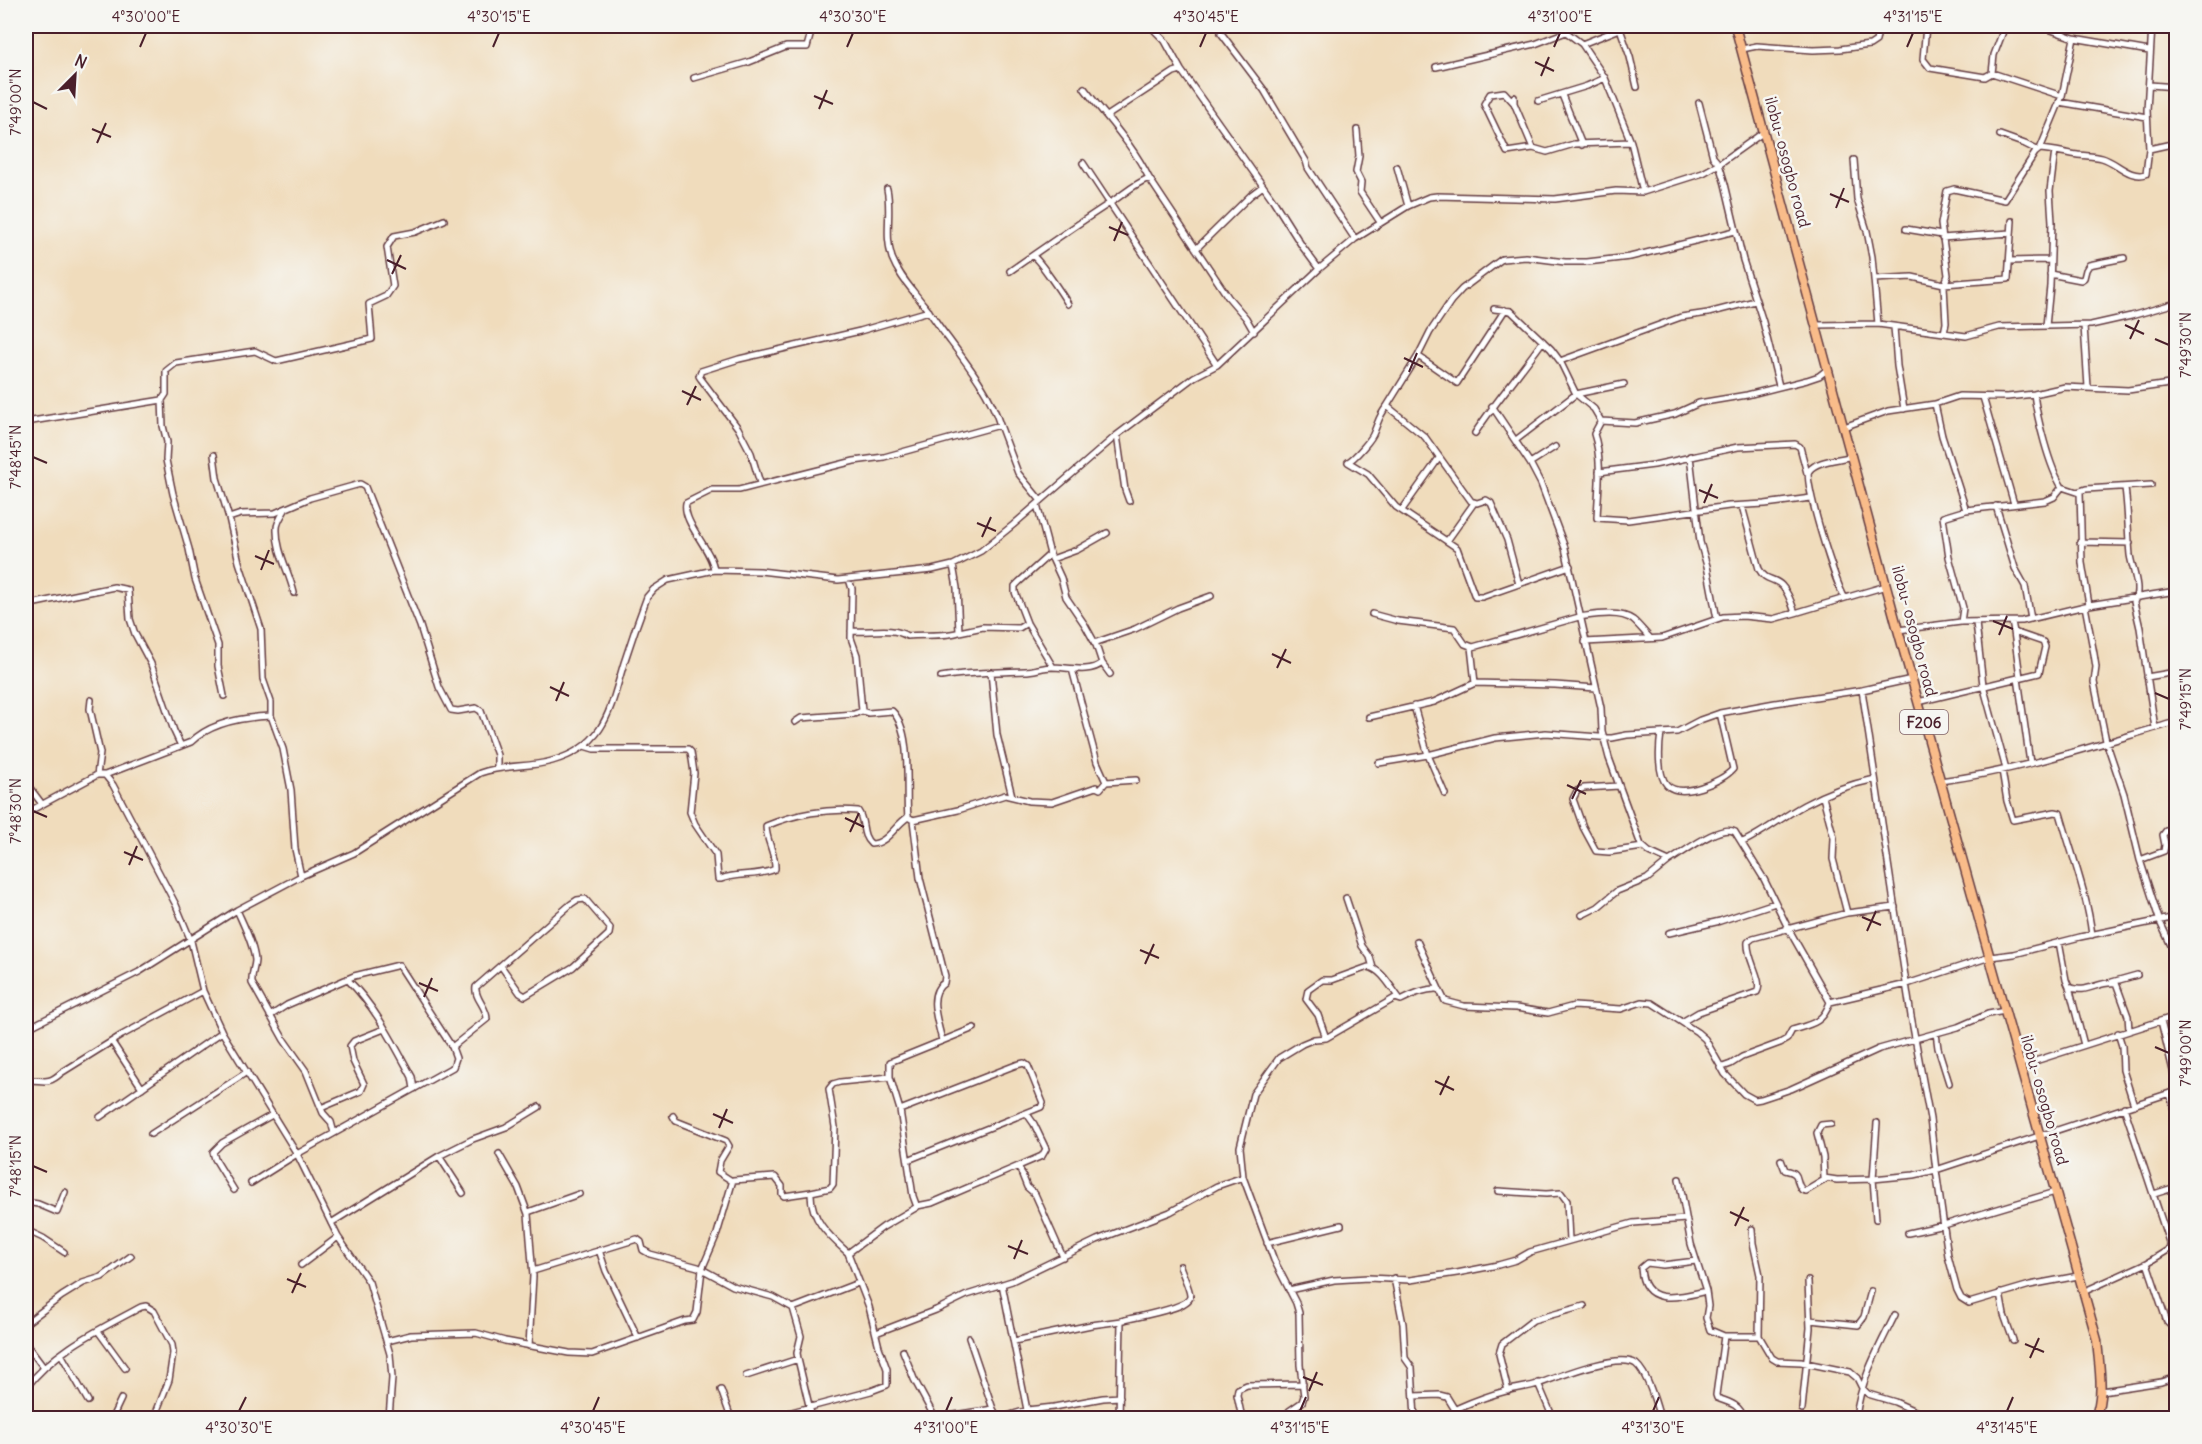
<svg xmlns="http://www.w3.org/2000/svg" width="2202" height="1444" font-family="Delius,sans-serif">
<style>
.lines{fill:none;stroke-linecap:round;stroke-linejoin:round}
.minor-casing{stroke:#633b41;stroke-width:8}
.primary-casing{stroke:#633b41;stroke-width:11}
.minor{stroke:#fff;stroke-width:5}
.primary{stroke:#f9bc8a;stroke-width:8}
.ticks{fill:none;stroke:#4a1f2b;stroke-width:2}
.labels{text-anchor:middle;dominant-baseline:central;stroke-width:5;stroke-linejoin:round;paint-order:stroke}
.shield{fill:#f6f6f2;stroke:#7e6067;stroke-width:1.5}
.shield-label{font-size:15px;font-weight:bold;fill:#4a1f2b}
.street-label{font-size:16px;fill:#4a1f2b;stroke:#f6f6f2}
.neatline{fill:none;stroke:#4a1f2b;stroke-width:2}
.ticks-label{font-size:15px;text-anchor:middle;fill:#4a1f2b}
</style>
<rect width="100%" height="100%" fill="#f6f6f2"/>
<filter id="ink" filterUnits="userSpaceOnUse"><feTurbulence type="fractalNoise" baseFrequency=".0167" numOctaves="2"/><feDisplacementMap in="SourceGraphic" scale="12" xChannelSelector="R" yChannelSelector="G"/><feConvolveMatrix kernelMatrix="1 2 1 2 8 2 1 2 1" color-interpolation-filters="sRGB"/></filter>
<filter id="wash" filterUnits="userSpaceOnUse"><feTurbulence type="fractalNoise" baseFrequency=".008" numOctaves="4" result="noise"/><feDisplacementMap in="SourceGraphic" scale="24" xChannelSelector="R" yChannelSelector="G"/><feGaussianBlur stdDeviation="1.35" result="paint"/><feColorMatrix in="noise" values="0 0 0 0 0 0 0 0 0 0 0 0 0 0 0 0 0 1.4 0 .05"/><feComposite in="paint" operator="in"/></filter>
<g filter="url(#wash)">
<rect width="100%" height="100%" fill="#f0dcbc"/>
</g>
<g filter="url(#ink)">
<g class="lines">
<defs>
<path id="minor" d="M1563,26l3,6 16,12 23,34 26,64 12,50
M1619,26l11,31 7,30
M1926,26l-3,33 7,9 55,9 7,-4 70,23
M2040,26l34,12 75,13
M1155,31l10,10 16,29 92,130 29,46 17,23
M1221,33l43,57 42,71 2,7 47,71
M2074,38l-12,58 -22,53c13,1 25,4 38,6 8,1 17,1 24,3 15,4 27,21 44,16l3,-25 -2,-39 5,-84
M1582,44l38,-15
M1742,49l15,-3 56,4 27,-1 30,-4 6,-4 3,-15
M1436,67l99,-23 31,-12
M1992,73l2,-18 11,-29
M694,78l55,-16 37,-15h21l3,-11 -10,-10
M2150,85l26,2
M1084,88c22,29 49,57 65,90l79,119 18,21 8,14
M1562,95l20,50
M1514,97v6l19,45 14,4 27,-8 57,-2
M1538,101l49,-15 18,-8
M2059,102l88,15
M1514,103l-10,-11 -14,2 -6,10 23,48 26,-4
M1699,103l14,54 6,7 6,20 18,76 20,62 16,64
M1107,116l67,-44 7,-2
M1357,130l2,26 -3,16 5,10 -1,10 20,30
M2000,135l25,9 12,6
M2149,149l27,-6
M1854,160l3,39 10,32 5,26 6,67
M1083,163l134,202
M1397,167l11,39
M887,189c5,23 -3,46 5,69 7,18 20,31 31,46 8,9 14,20 22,30 20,27 45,58 55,91
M1906,229l36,6
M1942,238l68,-5
M1196,249l55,-54 12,-9
M1033,256c7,5 29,38 35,48
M2009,261l41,-1
M1010,271c33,-23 66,-46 100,-68 14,-9 24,-19 39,-25
M2050,274l31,6 3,-2 2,-8 3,-5 35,-7
M1874,279l38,-2 32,7 64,-5 4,-58
M1494,309l17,2 40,38 9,12 16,33 18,15 7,12 -7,13c9,27 4,56 3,84l31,2 101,-14 36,-2 46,-6
M1817,325l61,-1 88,12 33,-9 92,-2 40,-9 45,-13
M2046,326l4,-40 2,-64 -2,-31 5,-40
M2084,326l4,61
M1894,327l3,39 7,43
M1944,333l2,-10 -2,-37 4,-11 -7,-51 6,-33 7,-2 51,11 30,-47 5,-4
M1418,356l39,27 48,-73
M1560,361l121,-44 27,-4 47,-12
M2173,383l3,18
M2034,394c3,24 15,73 28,93l15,5 9,-3 65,-4
M1983,397l31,107
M162,400l1,26 4,16 -1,18 7,34 16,55 6,30 23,66v21l6,30
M1935,404l7,32 24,74
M1387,406c-8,10 -8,14 -13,26 -2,7 -19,26 -26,30l20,12 28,33 61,41 18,49h7l88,-31
M1492,406l38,57 11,21 24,64 36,160 1,23 7,27 32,87 8,7 20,9c14,-8 51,-38 66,-29l29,47 24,49 42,74c-7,21 -18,22 -38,28l-5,9 -7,4 -38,14 -11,7 -11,4
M1601,421l34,2 40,-9 24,-11 48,-8 60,-15 12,-4 9,-7
M26,422l136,-22 4,-6v-23l10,-8 79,-12 21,10 96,-22 -3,-35 17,-8 7,-10 -6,-39 7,-11 21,-4 29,-12
M1844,427l44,-16 47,-7 24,-8 48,1 27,-3 31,-7 63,3 48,-7
M1475,433c21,-32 46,-61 68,-92
M1117,435l8,55 4,11
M1516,440l60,-46 48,-10
M214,455l3,23 12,40
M1690,456l10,86 7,24 10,53
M1852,456c-12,4 -36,4 -43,15 -6,9 27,115 36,127l41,-12
M1530,463l25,-16
M1599,472l55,-7 84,-18 57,-3 5,3 7,26
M760,483l-9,-30 -13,-25 -37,-49 -2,-3 2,-5 38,-12 121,-28 69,-20
M2125,488c3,22 3,45 5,67 2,14 12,34 4,47l6,26 15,100
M2080,492l2,71 7,42
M1037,505l13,49 11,24 5,19 19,28 11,20 6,18 8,11
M1742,506l17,63c7,13 15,8 23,17 7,7 10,18 13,27l50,-15
M1996,506l19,62 10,18 6,33
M285,510c-3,5 -8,12 -8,18 -1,23 12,43 17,65
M1402,510l37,-52
M1447,541l27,-38
M2080,542l50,1
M1050,554l-31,28 -4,4v6l12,31 26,44
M1052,559l25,-9 30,-17
M953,565l4,23 2,44 24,-5 36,1 8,-5
M714,570c-2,-21 -32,-47 -28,-67l26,-13h27l115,-29 30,-4 116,-32 18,48 23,28
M1519,584l-12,-44 -16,-37 -5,-3 -9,3 -6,-2 -46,-64 -38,-31 31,-50 12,-24 21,-31 11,-12 40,-30 24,-2 39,5h22l43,-5 105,-26
M26,605l88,-18 14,3 2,29 5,15 16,30 23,67 7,15
M2085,606l9,48 2,13 -2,15 12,59 18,53 16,66 20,62 16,34
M1372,614l26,7 56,7 11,16 8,3 106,-30c15,-2 41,-7 54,3 6,5 11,12 17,18
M1961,622l2,-14 -14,-51 -6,-40 23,-7 79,-9 9,-4 8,-10
M1976,623l7,62 23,84
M1898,630l63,-8 61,-1 67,-16 87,-14
M851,631c18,2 41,-5 56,5 15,-2 39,1 52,-4
M2014,632l6,45
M1585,642l77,-4 61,-21 20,-1 30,3 22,-6
M1094,643l41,-14 43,-21 33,-12
M1471,647l4,36
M1072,669l25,93 9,20
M991,672l6,63 15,61
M941,677c27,-5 56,-5 84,-6 9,0 18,-4 27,-4 15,0 38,7 50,-4
M2147,677l29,-5
M2018,678l12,85
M1862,690l49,326 19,103 6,51 12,86 9,34 4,8 8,5 61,-18 48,-9
M91,700l-1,9 10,44 -3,22
M1918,702l121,-29 6,-26 -2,-5 -29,-10 -2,-10
M1414,706l14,49 17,39
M862,711l6,2 24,-2c21,20 13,78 16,106
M1369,717l65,-15 41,-19 80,2 41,3
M795,722l6,-4 53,-4 8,-3 -5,-56 -6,-17 1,-49 -3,-10
M1661,733c-2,13 -4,42 6,52 14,14 55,-3 66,-16l-13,-56
M584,746l10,3h94l3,3 3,21 -4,39 5,12 21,31 2,24h3c17,-7 37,-2 54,-10 1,-15 -9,-28 -9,-43 28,-12 62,-18 92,-15 8,11 2,23 13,33 16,0 24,-19 37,-27l5,3 45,-10 47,-15 24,6 23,1 44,-15 4,2 6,-7 30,-2
M1379,763l49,-8 67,-17 51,-5 66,5 15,-3 50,-3 23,-12 20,-7 55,-10 87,-13 50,-11
M2002,770l5,31 6,19 42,-8 5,1c11,40 27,80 32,122
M105,775l86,-33c20,-20 54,-25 80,-26
M1940,781c81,-10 159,-37 236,-59
M26,783l16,21
M1619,786l-35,2 -7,3 -4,8 10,28 13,24 13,1 34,-5
M1823,797l11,41 -1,21 14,54
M26,813l71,-38h8l8,10 63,120 15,36 12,50 19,41 75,122 41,83 31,45 21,72 2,24 -3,40
M913,820l7,58 25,98 -1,7c-18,11 -5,41 -2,58
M1743,842c23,-11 39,-25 61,-37 22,-12 47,-21 71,-26
M2140,860l24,-9 1,-6 -2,-10 3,-4 10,-2
M301,876l-6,-27 -4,-59 -8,-41 -12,-33v-14l-8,-23 -2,-50 -22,-67 -10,-44 12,-4 34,-1 35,-15 50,-14 5,3 55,139 19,61 12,23 7,1 18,-3 5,3 16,44v13
M1346,898l16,48 8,11 3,11
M237,910c7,16 16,33 18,50 0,7 -4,14 -3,23l32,57 22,31 17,42 8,9 3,11
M1582,915l16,-8 19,-16 30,-12 22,-18
M1669,933l51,-12 55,-18
M1417,941l22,48
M2059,942l7,38 3,7c17,8 30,-7 47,-4l12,33 1,14
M347,979c28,27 46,63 65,98l2,12
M2112,982l25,-7
M2069,987l15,58
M1830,1002l77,-18 83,-27 24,-3 66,-17 96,-20
M2161,1021l15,62
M1682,1022l17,-10 58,-20c7,-11 -11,-34 -9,-50l5,-4 94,-25 48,-6
M26,1029l113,-57 98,-62 64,-34 53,-23 126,-80c23,-9 48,-5 72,-12 54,-15 58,-52 72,-98 7,-22 15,-45 23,-66l7,-8 14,-9 46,-10 46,1 78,9 94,-10 21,-5 28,-14 32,-26 104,-90 77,-58 23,-12 102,-96 36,-30 53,-33 21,-9 8,-1 118,3 61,-8 27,1 60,-19 16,-9 45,-32
M1936,1033l2,15 11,35
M2118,1033l4,13 1,24 11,35
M1326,1038l-8,-23 -12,-16 2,-9 14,-10h10l36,-13c14,2 23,21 32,32
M112,1042l30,46
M452,1047l35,-28c0,-12 -13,-21 -11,-32l95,-83 6,-4 8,-1 25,29 -1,6 -36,33 -48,29 -5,-3 -19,-27
M2019,1064l13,-2 144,-46
M26,1080c17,-1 21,6 35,-7l61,-38 81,-44
M2170,1093l6,25
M2124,1107l47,141
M321,1108l40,-17 3,-7 -11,-23 -3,-15 4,-5 30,-12
M900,1110l-10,-33v-15l84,-34
M673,1116l3,5 50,20 3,5 -9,15 -2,11 14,9
M100,1117l122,-85
M1831,1124l-10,1 -4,8 6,24 1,21 13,2 36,-1 41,-4 22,-5 240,-79
M151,1134l96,-62
M499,1154l19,33 10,27 5,62 -4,70
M439,1156l24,37
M1781,1160l4,10c18,4 8,9 17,20l4,1 20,-12
M1019,1167l8,20 8,7 28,63
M1679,1179l12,65 15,47 2,15 -2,12 4,12 14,6h35l13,22 5,3 24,1 49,10 7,6 5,10 6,6 27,8 35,16
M251,1183l46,-29 156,-87 3,-9 -4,-11 -53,-82 -45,11 -67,29 -17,11
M234,1190l-19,-31 -2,-7 9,-9 50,-28
M1498,1191l48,3 15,-1 6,8 2,39
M2154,1194l22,-7
M26,1202l12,2 19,8 8,-20
M917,1206l15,-3 110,-47 4,-7 -12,-25 -7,-10
M528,1212l51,-18
M1876,1219l-3,-40 4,-56
M331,1223l108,-67 34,-17 33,-12 33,-20
M1752,1229l1,14 7,32 -1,61
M26,1230l17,8 21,14
M1908,1233l36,-8 111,-33
M26,1241l2,-11
M1267,1243l74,-18
M599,1250l7,21 32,67
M848,1253c-19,-17 -38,-34 -37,-61l19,-4 3,-4 2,-57 -6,-38 4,-5 7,-2 50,-5
M1696,1261l-33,4 -16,-2 -6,5c2,40 39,29 65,23
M2147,1263l20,59 4,4h5
M301,1265l37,-28
M533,1271l104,-32 4,3 2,8 7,4 48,13 35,19 40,11 20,11 8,28 -4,17 1,6 14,59
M1394,1278l9,46 2,34 7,10 3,50
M1002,1284l25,126
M1289,1290l45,-10 34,-2 42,2 47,-7 41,-8 18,-5 14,-8 103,-29 53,-4
M2083,1292l64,-29 29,-18
M2000,1293l4,22 9,25
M793,1308l65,-25
M1810,1320l48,5 6,-8 7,-26
M26,1323l36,-27 21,-13 19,-6 29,-21
M98,1331l27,37
M876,1333l60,-23 31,-15 45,-14 85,-41 73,-28 47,-26 26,-9
M1724,1336l-8,59 1,3c12,4 24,7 26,20
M969,1338l24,71 5,9
M387,1341l24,-6 65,-2 29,8 64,12 23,1 93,-33 8,-1 4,-8 5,-43 15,-35 16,-54 42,-3 7,9v8l2,2 27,-4
M1014,1341l77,-16 30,-4
M26,1344l18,24
M903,1351l11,28 21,39
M61,1354l27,47
M746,1376l52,-17
M1538,1383l15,35
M26,1388c28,-38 75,-59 115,-81l5,-1 8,5 18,34 1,8 -4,27 -15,38
M721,1390l10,28
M1508,1391l-9,-37 3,-10 31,-24 51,-14
M2102,1391l59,-9 15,-5
M1414,1396l25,-1 8,2 8,13
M1802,1409l8,-81 -2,-47
M112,1418l9,-19
M769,1418l102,-27 16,-6v-16l-8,-22 -10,-40 -21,-54 35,-26 34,-20 -4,-11 -13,-86 116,-45 8,-2 4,3 15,37 -2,4 -133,53
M935,1418l58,-9
M1000,1418l27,-8 27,-3 49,-9 17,-1
M1119,1418l2,-97c12,-4 67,-12 69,-24 1,-6 -8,-24 -10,-31
M1242,1418l-5,-23 1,-6 9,-4 56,-1
M1290,1418l-1,-7 13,-9 2,-6 -4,-31 -1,-52 -3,-10 -22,-43 -31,-83 -3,-30 13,-53 26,-36 23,-14 12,-5 12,-1 69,-40 6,2c12,-6 25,-12 38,-11l6,12 19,5 52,2 32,5 26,-7 47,3 21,-7 10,1 45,29 8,7 20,35 19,20 11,6 6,-1 30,-10 88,-40 79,-22 30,-13 17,-3
M1452,1418l3,-8 3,-2c16,-7 32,-13 48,-17 11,-3 22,-4 32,-7 19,-7 81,-32 98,-20 12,10 20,40 24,54
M1856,1418c4,-37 22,-69 39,-103"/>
<path id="primary" d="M1735,26l163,604 199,710c2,27 8,53 -2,78"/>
</defs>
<use href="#minor" class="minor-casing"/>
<use href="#primary" class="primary-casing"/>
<use href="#minor" class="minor"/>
<use href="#primary" class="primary"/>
</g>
</g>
<path class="ticks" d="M140,47l6,-14M493,47l6,-14M847,47l6,-14M1200,47l6,-14M1554,47l6,-14M1907,47l6,-14M1535,62l19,9M1541,76l8,-19M814,96l19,8M33,102l14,7M819,109l8,-19M92,129l19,8M97,143l9,-20M1830,194l19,8M1836,208l8,-20M1109,227l19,8M1114,241l8,-19M387,260l19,9M392,274l9,-19M2125,325l19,9M2130,339l9,-19M2155,339l14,6M1404,358l19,9M1409,372l8,-19M682,391l19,9M687,405l9,-19M33,457l14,6M1699,490l19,8M1704,503l8,-19M977,523l19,8M982,537l9,-20M255,556l19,8M261,570l8,-20M1993,621l20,8M1999,635l8,-19M1272,654l19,9M1277,668l9,-19M550,687l19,9M2155,693l14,6M556,701l8,-19M1567,785l19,9M1572,799l9,-19M33,811l14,6M845,818l19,9M850,832l9,-19M124,852l19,8M129,865l8,-19M1862,917l19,8M1867,931l9,-20M1140,950l19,8M1145,964l9,-20M419,983l19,8M424,997l8,-19M2155,1047l14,6M1435,1081l19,9M1440,1095l9,-19M713,1114l20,9M719,1128l8,-19M33,1166l14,6M1730,1212l19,9M1735,1226l9,-19M1008,1246l20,8M1014,1259l8,-19M287,1279l19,8M292,1293l9,-20M2025,1344l19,8M2030,1358l9,-20M1303,1377l20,8M1309,1391l8,-19M239,1411l7,-14M593,1411l6,-14M946,1411l6,-14M1300,1411l6,-14M1653,1411l6,-14M2007,1411l6,-14"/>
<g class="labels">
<rect class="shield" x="1900" y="710" width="48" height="24" rx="4.5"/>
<g class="shield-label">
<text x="1924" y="722">F206</text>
</g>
<g class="street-label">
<text transform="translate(1788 162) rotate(75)">ilobu- osogbo road</text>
<text transform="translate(1915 631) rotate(75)">ilobu- osogbo road</text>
<text transform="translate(2045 1100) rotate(74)">ilobu- osogbo road</text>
</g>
</g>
<rect width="2202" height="1444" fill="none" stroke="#f6f6f2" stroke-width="66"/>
<g transform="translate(75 75) rotate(24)" stroke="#f6f6f2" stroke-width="4.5" paint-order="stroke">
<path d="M0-4.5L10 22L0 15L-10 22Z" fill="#4a1f2b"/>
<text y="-9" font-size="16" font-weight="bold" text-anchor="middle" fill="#4a1f2b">N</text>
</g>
<rect x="33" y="33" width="2136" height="1378" class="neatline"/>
<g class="ticks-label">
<text x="146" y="22">4°30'00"E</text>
<text x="499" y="22">4°30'15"E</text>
<text x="853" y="22">4°30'30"E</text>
<text x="1206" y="22">4°30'45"E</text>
<text x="1560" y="22">4°31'00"E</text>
<text x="1913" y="22">4°31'15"E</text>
<text transform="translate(16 102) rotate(-90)" y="5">7°49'00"N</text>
<text transform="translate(2186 345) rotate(-90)" y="5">7°49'30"N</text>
<text transform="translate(16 457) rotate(-90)" y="5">7°48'45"N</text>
<text transform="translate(2186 699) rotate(-90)" y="5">7°49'15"N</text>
<text transform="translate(16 811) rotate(-90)" y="5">7°48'30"N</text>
<text transform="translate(2186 1053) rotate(-90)" y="5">7°49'00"N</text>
<text transform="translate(16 1166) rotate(-90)" y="5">7°48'15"N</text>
<text x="239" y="1433">4°30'30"E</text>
<text x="593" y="1433">4°30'45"E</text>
<text x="946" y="1433">4°31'00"E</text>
<text x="1300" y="1433">4°31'15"E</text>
<text x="1653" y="1433">4°31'30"E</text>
<text x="2007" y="1433">4°31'45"E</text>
</g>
</svg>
